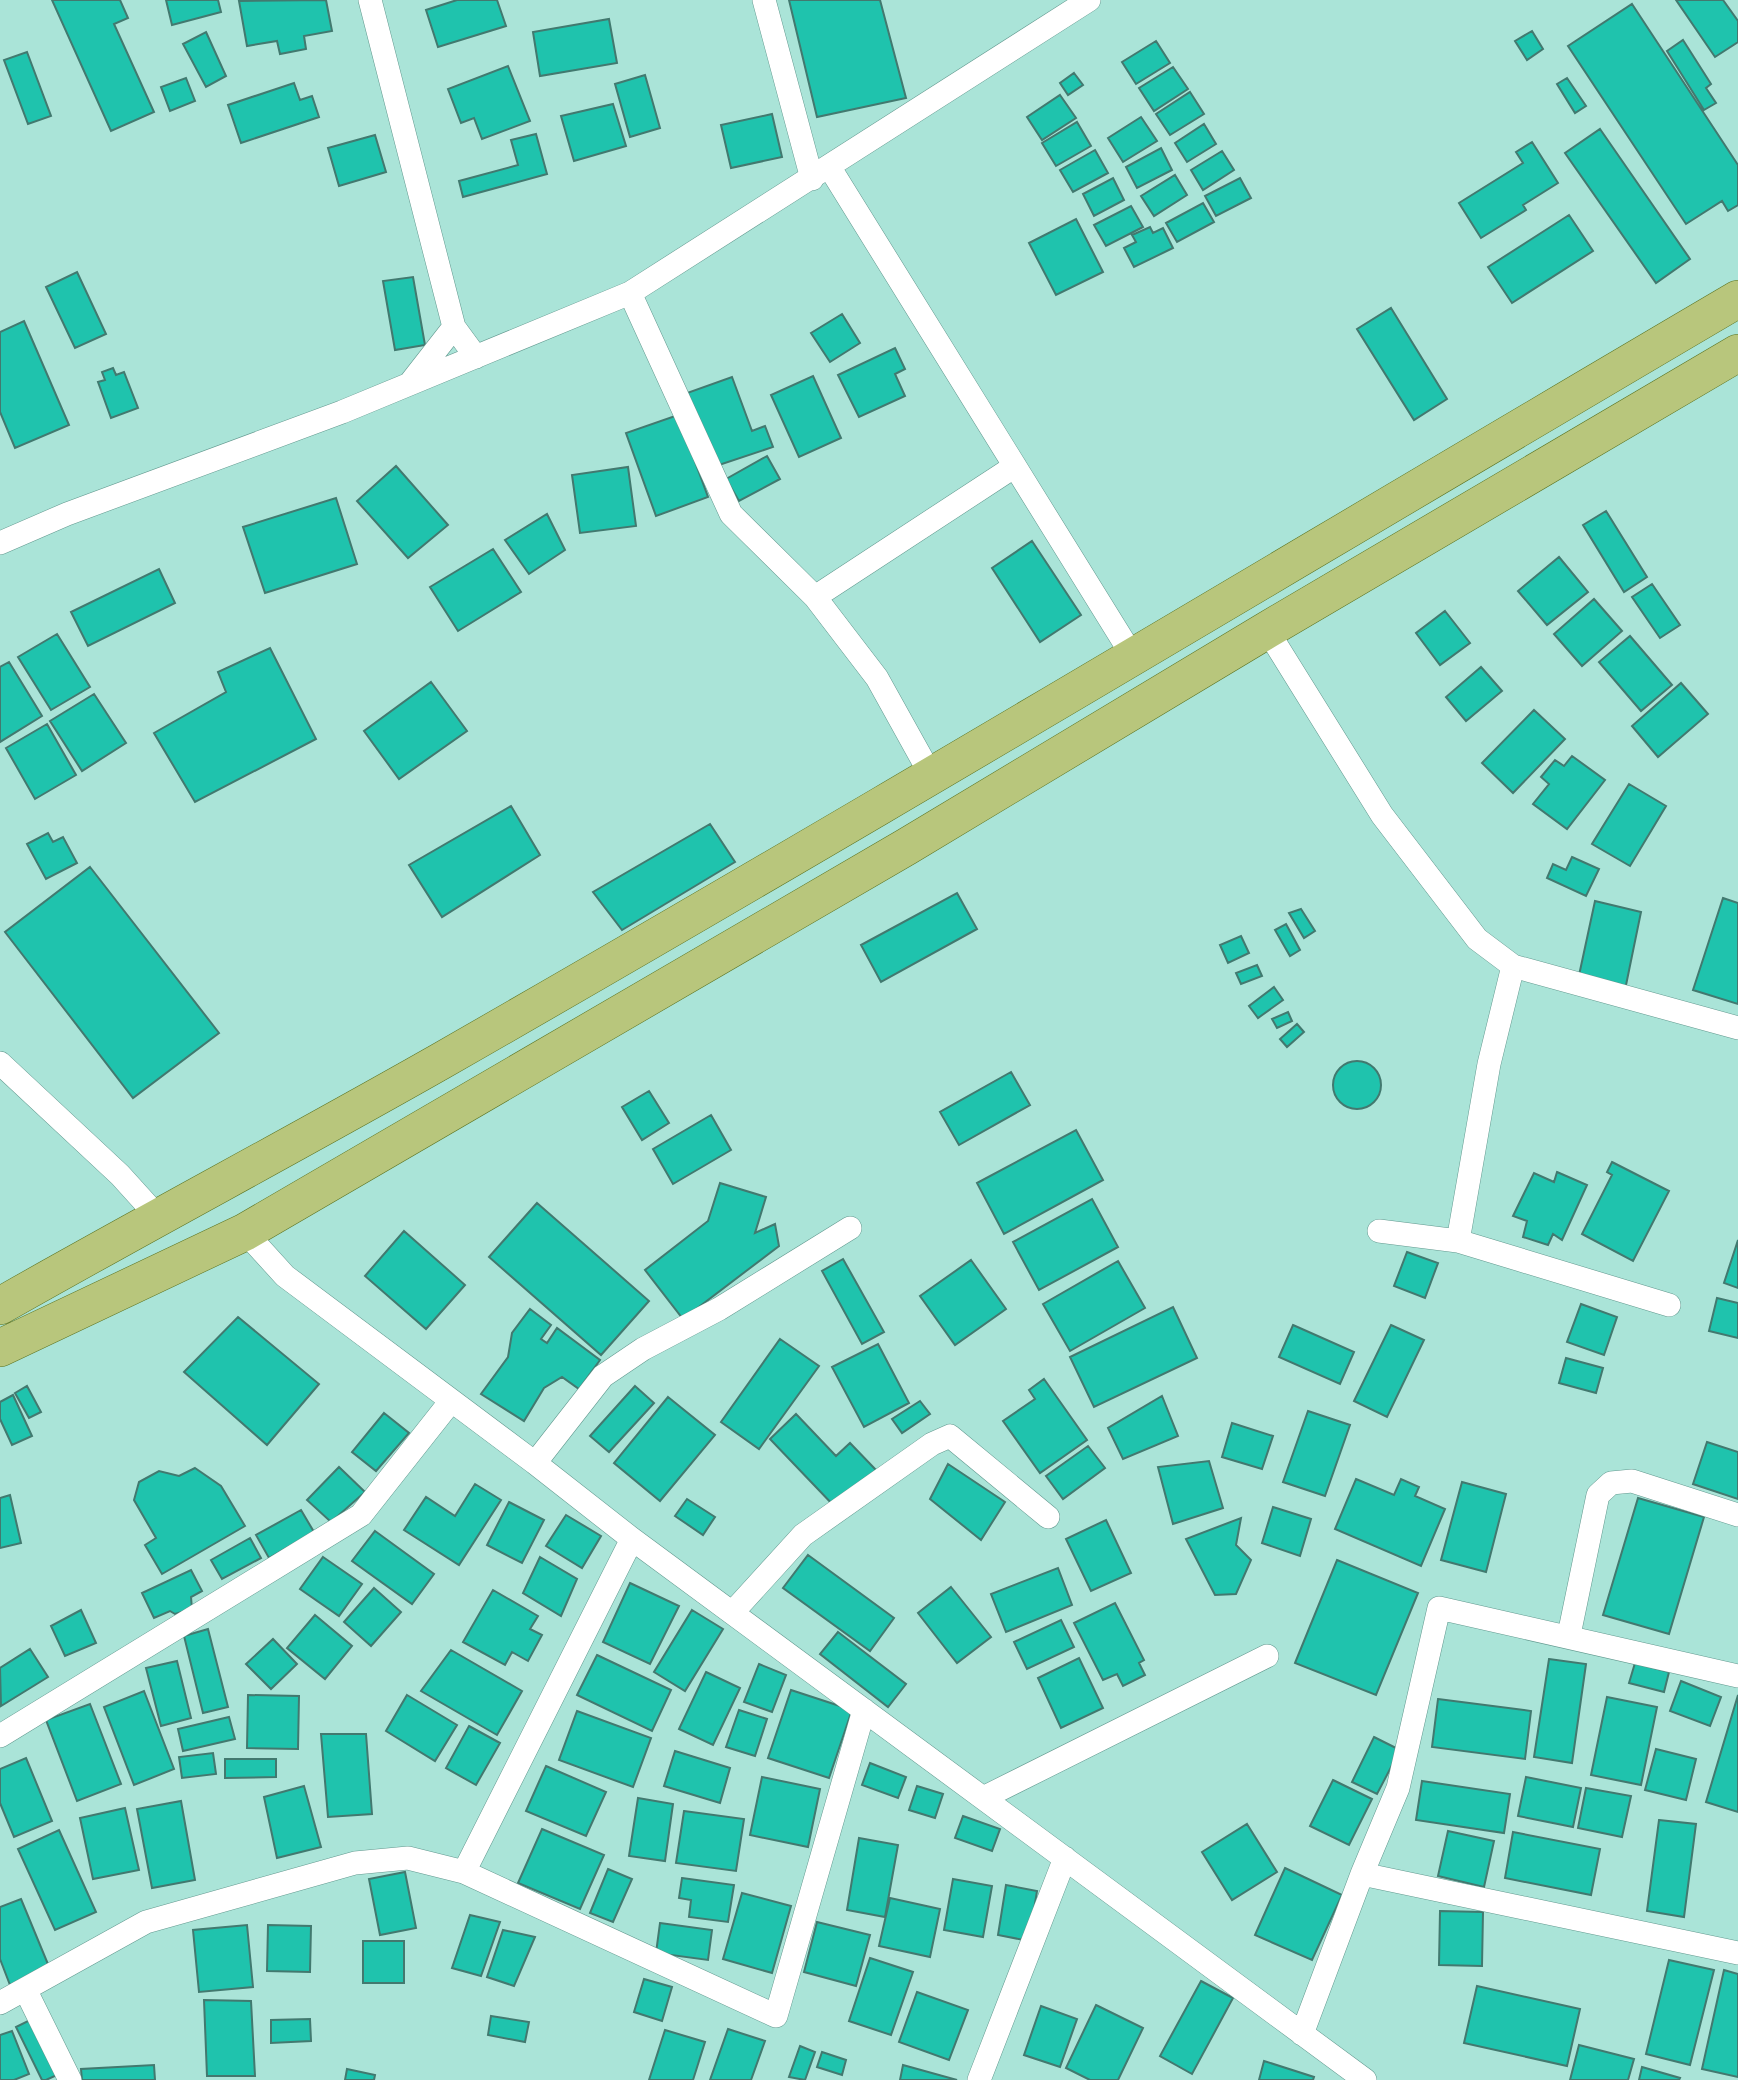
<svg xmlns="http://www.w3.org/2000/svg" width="1738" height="2080" font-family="Lora,serif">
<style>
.building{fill:#1fc3ad;stroke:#42796f;stroke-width:2}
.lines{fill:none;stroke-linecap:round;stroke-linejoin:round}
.street-casing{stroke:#62998f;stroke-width:24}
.primary-casing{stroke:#5c7422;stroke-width:38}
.street{stroke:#fff;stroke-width:23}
.primary{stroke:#b8c67c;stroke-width:37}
</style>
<rect width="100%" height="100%" fill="#aae4d8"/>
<path class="building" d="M52,0h68l8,18 -14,6 40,88 -43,19z
M166,0h52l3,12 -49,13z
M326,0l6,31 -28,5 2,13 -26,5 -3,-13 -30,5 -8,-45z
M457,0h40l9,26 -68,21 -12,-37z
M789,0h91l26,98 -89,19z
M1676,0h47l15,21v21l-23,15z
M1632,4l106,161v40l-10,6 -6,-10 -36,23 -118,-178z
M609,19l8,44 -77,13 -7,-44z
M1532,31l11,18 -16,11 -12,-19z
M206,32l20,44 -20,11 -23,-43z
M1683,40l28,44 -5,4 10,15 -12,7 -37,-59z
M1156,41l14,22 -34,21 -14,-22z
M27,52l24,64 -23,8 -24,-64z
M508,66l22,55 -48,18 -8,-21 -13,5 -13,-34z
M1173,67l15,22 -34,22 -15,-23z
M1074,73l9,12 -15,10 -8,-12z
M645,75l15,53 -30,9 -15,-53z
M186,78l9,23 -25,10 -9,-24z
M1567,78l19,28 -11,7 -18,-29z
M294,83l6,17 12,-4 7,21 -78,26 -13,-38z
M1190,92l14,22 -34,21 -14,-21z
M1060,95l16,23 -34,22 -15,-23z
M613,104l13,42 -52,15 -13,-45z
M772,114l10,43 -51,11 -10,-43z
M1141,117l16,24 -34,21 -15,-24z
M1077,122l14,24 -35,20 -14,-23z
M1204,124l12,20 -29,18 -12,-19z
M1600,129l90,130 -34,24 -91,-130z
M536,134l11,40 -84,23 -4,-16 59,-16 -7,-25z
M375,135l11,37 -47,14 -11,-38z
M1532,142l26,41 -35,22 3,5 -45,28 -22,-35 64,-40 -7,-11z
M1161,148l11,22 -35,18 -11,-21z
M1095,150l13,23 -35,19 -13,-22z
M1222,151l12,19 -31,20 -12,-20z
M1175,175l12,20 -33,21 -13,-20z
M1113,178l11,22 -30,16 -11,-22z
M1240,178l11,20 -35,18 -11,-20z
M1203,203l11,19 -37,20 -11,-19z
M1131,206l12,21 -37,19 -12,-21z
M1569,215l24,36 -81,52 -24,-36z
M1076,219l27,53 -47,23 -27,-52z
M1150,227l3,6 10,-5 10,20 -39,19 -10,-19 12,-6 -4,-7z
M77,272l29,62 -31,14 -29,-61z
M413,277l12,68 -30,5 -12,-69z
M1391,308l56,91 -33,21 -57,-91z
M842,314l18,29 -30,19 -19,-29z
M24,321l45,104 -54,23 -15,-36v-80z
M895,348l10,21 -10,5 10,22 -46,21 -21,-42z
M113,368l3,7 8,-3 14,36 -27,10 -13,-36 7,-2 -3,-8z
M813,376l28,62 -42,19 -28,-62z
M732,377l20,54 13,-5 8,21 -60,20 -26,-74z
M678,415l30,82 -52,19 -30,-83z
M767,456l13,23 -41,22 -13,-22z
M396,466l52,59 -40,33 -51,-57z
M628,467l8,59 -56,7 -8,-58z
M336,498l21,66 -92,29 -22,-66z
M1606,511l41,66 -23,15 -41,-67z
M547,514l18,36 -36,24 -24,-34z
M1032,541l49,74 -41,27 -48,-74z
M493,549l28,43 -63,39 -28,-44z
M1559,557l29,35 -41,33 -29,-34z
M159,569l16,34 -87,43 -17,-34z
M1652,584l28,41 -20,13 -28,-41z
M1594,599l28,32 -40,35 -28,-32z
M1445,611l25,32 -30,22 -24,-32z
M57,634l33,53 -39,23 -33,-53z
M1630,636l42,49 -31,26 -42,-49z
M270,648l46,91 -121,63 -41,-69 72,-41 -8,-20z
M9,662l33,54 -42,26v-75z
M1481,667l21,24 -36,30 -20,-24z
M431,682l36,49 -68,48 -35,-48z
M1681,683l27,31 -50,43 -26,-31z
M94,694l32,49 -44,28 -32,-50z
M1534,710l31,29 -52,54 -31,-30z
M47,724l29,51 -41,24 -29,-51z
M1572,756l33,24 -38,49 -34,-25 16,-20 -8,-7 14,-17 9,6z
M1629,784l37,22 -36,60 -38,-22z
M511,806l29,49 -98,62 -33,-52z
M710,824l25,38 -113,68 -29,-38z
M48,833l5,9 10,-5 14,26 -31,16 -19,-35z
M1572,857l27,12 -13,27 -39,-18 6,-14 13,6z
M90,867l129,166 -86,65 -128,-166z
M957,893l20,36 -96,53 -20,-37z
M1723,898l15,5v101l-45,-14z
M1595,901l46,11 -16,78 -47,-10z
M1301,909l14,22 -11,7 -15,-25z
M1286,924l14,26 -10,6 -15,-26z
M1241,936l8,17 -21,10 -8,-18z
M1257,965l5,11 -21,8 -5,-11z
M1274,987l9,13 -25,18 -9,-12z
M1288,1012l4,9 -15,7 -5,-9z
M1297,1024l7,8 -17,15 -7,-8z
M1333 1085a24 24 0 1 1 48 0a24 24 0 1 1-48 0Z
M1011,1072l19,33 -71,40 -19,-33z
M649,1091l20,32 -27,17 -20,-33z
M711,1115l20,35 -58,34 -20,-35z
M1076,1130l27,50 -99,54 -27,-51z
M1612,1162l57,29 -36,70 -51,-27 30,-59 -5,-3z
M1557,1172l30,13 -25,55 -9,-6 -5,11 -25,-8 4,-16 -14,-5 21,-43 20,9z
M720,1183l46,14 -11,36 20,-9 4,22 -96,73 -38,-49 63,-49z
M1092,1199l26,48 -79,43 -26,-48z
M537,1203l112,98 -48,54 -112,-98z
M404,1231l61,54 -39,44 -61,-53z
M1738,1240v48l-14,-5z
M1407,1252l31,11 -13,35 -31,-12z
M843,1259l41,73 -22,12 -40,-73z
M971,1260l35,49 -51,36 -35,-49z
M1118,1261l27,47 -75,43 -27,-47z
M1717,1298l21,5v35l-29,-7z
M1581,1304l36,13 -13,38 -37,-13z
M1173,1307l24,51 -103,49 -24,-50z
M530,1309l21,16 -10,14 6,4 10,-15 43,32 -21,29 -17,-12 -18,11 -20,33 -43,-27 27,-37 4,-24z
M238,1317l81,67 -52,61 -83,-73z
M1293,1325l61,27 -14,32 -61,-27z
M1391,1325l33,15 -37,77 -33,-16z
M780,1339l39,27 -60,83 -38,-27z
M878,1344l31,59 -45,24 -32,-60z
M1566,1358l37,10 -7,25 -37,-10z
M1044,1379l43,61 -47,33 -37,-52 32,-22 -6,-9z
M27,1386l14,26 -12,6 -14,-25z
M635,1386l19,17 -45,49 -19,-16z
M13,1395l19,41 -20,9 -12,-26v-17z
M1162,1396l16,40 -55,23 -15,-31z
M668,1397l47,38 -55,66 -46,-38z
M920,1401l10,13 -28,19 -10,-14z
M1308,1411l42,14 -25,71 -42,-14z
M384,1413l25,20 -33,38 -24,-19z
M796,1414l40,42 14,-13 26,27 -40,38 -66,-69z
M1232,1423l41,13 -11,33 -40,-12z
M1707,1442l31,10v47l-45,-15z
M1088,1446l17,22 -42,31 -17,-23z
M1209,1461l14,47 -50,16 -15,-57z
M948,1464l57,38 -24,38 -51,-41z
M339,1467l26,25 -34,30 -24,-22z
M195,1468l26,18 24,40 -83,48 -17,-29 11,-7 -22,-38 5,-18 20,-11 20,5z
M1356,1479l38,16 7,-16 18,8 -4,9 30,13 -24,57 -86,-37z
M1462,1482l44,12 -20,78 -45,-12z
M475,1484l26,16 -42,65 -55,-35 22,-33 29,19z
M10,1495l11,48 -21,5v-50z
M1638,1498l66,19 -35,117 -66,-19z
M687,1499l28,18 -12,18 -28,-19z
M509,1502l35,18 -22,43 -35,-18z
M1273,1507l38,12 -11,37 -38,-13z
M301,1510l13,22 -45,26 -13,-23z
M566,1515l35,21 -19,32 -36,-22z
M1241,1518l-5,27 15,15 -15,34 -21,1 -29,-56z
M1106,1520l25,53 -40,18 -25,-52z
M375,1531l59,43 -22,30 -60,-43z
M250,1538l11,20 -39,21 -11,-19z
M808,1555l86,63 -24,33 -87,-63z
M323,1557l39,27 -23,32 -39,-27z
M540,1557l37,22 -16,37 -38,-23z
M1337,1560l81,33 -42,102 -81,-32z
M1058,1568l14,37 -66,27 -15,-38z
M191,1570l11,21 -11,6 1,12 -17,5 -5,-3 -16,7 -12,-25z
M630,1583l49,23 -29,58 -47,-22z
M951,1587l40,50 -34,26 -39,-50z
M374,1588l27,24 -30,34 -27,-24z
M493,1590l45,26 -8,13 12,6 -14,26 -16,-9 -7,13 -42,-23z
M1115,1603l29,57 -5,3 6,12 -22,11 -6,-12 -14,6 -29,-57z
M81,1610l15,33 -31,13 -14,-30z
M692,1610l31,19 -38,62 -31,-19z
M315,1615l37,31 -27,33 -38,-31z
M1061,1620l13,27 -47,22 -13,-27z
M208,1629l20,78 -25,6 -19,-77z
M838,1632l68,52 -18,23 -68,-53z
M273,1639l24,25 -26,25 -25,-25z
M30,1649l18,28 -47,29 -1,-38z
M451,1650l71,41 -25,44 -76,-44z
M597,1655l74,35 -19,41 -75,-36z
M1079,1658l24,50 -42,20 -23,-50z
M1549,1659l37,5 -14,99 -38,-6z
M177,1661l14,57 -30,8 -15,-58z
M1635,1663l34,9 -5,20 -35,-9z
M759,1664l27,11 -14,37 -28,-10z
M706,1672l34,16 -27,57 -34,-16z
M1681,1681l40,16 -11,29 -40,-15z
M791,1690l61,20 -23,68 -61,-20z
M144,1691l30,78 -40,16 -30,-78z
M248,1695l51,1 -1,53 -51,-1z
M407,1695l50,30 -22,36 -49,-30z
M1738,1695v117l-32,-10z
M1607,1697l50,10 -16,78 -50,-10z
M1438,1699l93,12 -6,48 -93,-12z
M90,1704l31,80 -44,17 -31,-81z
M739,1710l28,9 -12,37 -29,-9z
M577,1711l74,27 -18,49 -74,-27z
M229,1717l6,22 -52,12 -5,-22z
M469,1726l31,17 -24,42 -30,-17z
M321,1734h45l6,80 -44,3z
M1374,1737l26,13 -23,44 -25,-12z
M1656,1749l40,10 -10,41 -41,-10z
M675,1751l55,17 -10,35 -56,-17z
M213,1753l3,21 -34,4 -3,-21z
M26,1758l26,63 -38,16 -14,-34v-34z
M225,1759h51v18l-51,1z
M870,1763l36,14 -8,21 -36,-13z
M546,1766l60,26 -20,44 -60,-25z
M762,1777l58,12 -12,58 -58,-12z
M1526,1777l55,11 -8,39 -55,-11z
M1333,1780l39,19 -23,46 -39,-19z
M1422,1781l88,13 -6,39 -88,-13z
M304,1786l17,61 -44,11 -13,-61z
M917,1786l26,8 -8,24 -26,-8z
M1586,1788l45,8 -9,41 -44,-9z
M638,1798l35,6 -8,57 -36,-5z
M181,1801l14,79 -43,8 -15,-79z
M125,1808l14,62 -46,9 -13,-61z
M684,1811l60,8 -8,52 -60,-8z
M963,1816l37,13 -8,22 -37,-13z
M1659,1820l37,4 -12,93 -37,-6z
M1247,1824l30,48 -45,28 -30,-48z
M542,1829l62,26 -24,54 -62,-26z
M59,1830l37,82 -41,18 -37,-81z
M1448,1831l46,10 -10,46 -46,-11z
M1513,1832l87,17 -9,46 -86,-17z
M859,1838l39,7 -13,72 -38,-7z
M1285,1868l57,27 -30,65 -57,-25z
M608,1869l24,10 -19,43 -23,-9z
M405,1872l11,56 -36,7 -11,-56z
M682,1878l52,7 -6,37 -39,-5 2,-17 -12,-2z
M953,1879l39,7 -9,51 -39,-7z
M1006,1885l31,6 -8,50 -31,-6z
M742,1893l49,13 -19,67 -49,-14z
M890,1898l50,11 -10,48 -51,-11z
M21,1899l29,70 -40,16 -10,-26v-52z
M1440,1911l43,1 -1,54 -43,-1z
M470,1915l30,7 -19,54 -29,-8z
M817,1922l53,13 -14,51 -52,-14z
M660,1923l52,7 -4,30 -52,-7z
M247,1925l6,62 -54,5 -6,-62z
M268,1925l43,1 -1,46 -43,-1z
M503,1930l32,7 -21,49 -27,-9z
M363,1941h41v42h-41z
M870,1958l43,14 -22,63 -42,-14z
M1669,1960l45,10 -24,95 -44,-11z
M1724,1970l14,4v103l-36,-8z
M644,1979l28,8 -10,34 -28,-9z
M1201,1981l32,17 -41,76 -32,-18z
M1477,1986l103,23 -13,57 -103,-23z
M917,1992l51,18 -19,50 -50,-18z
M204,2000l47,1 4,75h-48z
M1096,2005l47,23 -25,52h-28l-24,-12z
M1041,2006l36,13 -17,48 -36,-12z
M491,2016l38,6 -4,20 -37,-7z
M310,2019l1,22 -40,2v-23z
M30,2020l27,55 -11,5h-4l-26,-53z
M728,2029l37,12 -14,39h-41z
M665,2030l40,12 -12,38h-44z
M12,2031l17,43 -15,6h-14v-45z
M1579,2045l55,14 -6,21h-58z
M800,2046l15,6 -10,28 -16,-3z
M822,2052l24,8 -4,15 -25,-8z
M1264,2061l50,16 -1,3h-54z
M154,2065l1,15h-73l-1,-11z
M903,2065l54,15h-57z
M1642,2067l38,11 -1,2h-40z
M347,2069l28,6 -1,5h-29z"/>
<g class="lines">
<defs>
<path id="street" d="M370,0l84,327 22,30
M764,0l48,179
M830,168l302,487
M630,293l101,221 84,83 200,-131
M411,382l43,-55
M0,543l67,-29 275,-102 288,-119 459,-293
M815,597l62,81 55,99
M1267,630l115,185 95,124 36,27 225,62
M0,1063l120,112 38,42
M1379,1231l79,10 211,64
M245,1232l40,44 250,187 97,76 733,541
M1458,1241l31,-177 24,-98
M535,1463l68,-87 40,-27 76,-40 131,-81
M732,1613l71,-78 129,-91 18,-8 98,81
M1569,1635l29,-140 13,-12 21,-2 106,34
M0,1736l361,-221 90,-114
M983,1798l284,-142
M464,1872l168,-333
M1362,1874l36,-86 41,-180 299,68
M25,1989l45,91
M0,2003l146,-81 209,-59 53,-5 56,14 312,144 88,-306
M1302,2034l60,-160 376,79
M979,2080l86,-222"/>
<path id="primary" d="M0,1306c146,-83 295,-162 441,-245 435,-249 865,-508 1297,-762
M0,1348l245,-116 661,-385 361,-217 471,-277"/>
</defs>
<use href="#street" class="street-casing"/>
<use href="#primary" class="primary-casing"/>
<use href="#street" class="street"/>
<use href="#primary" class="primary"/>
</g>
</svg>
